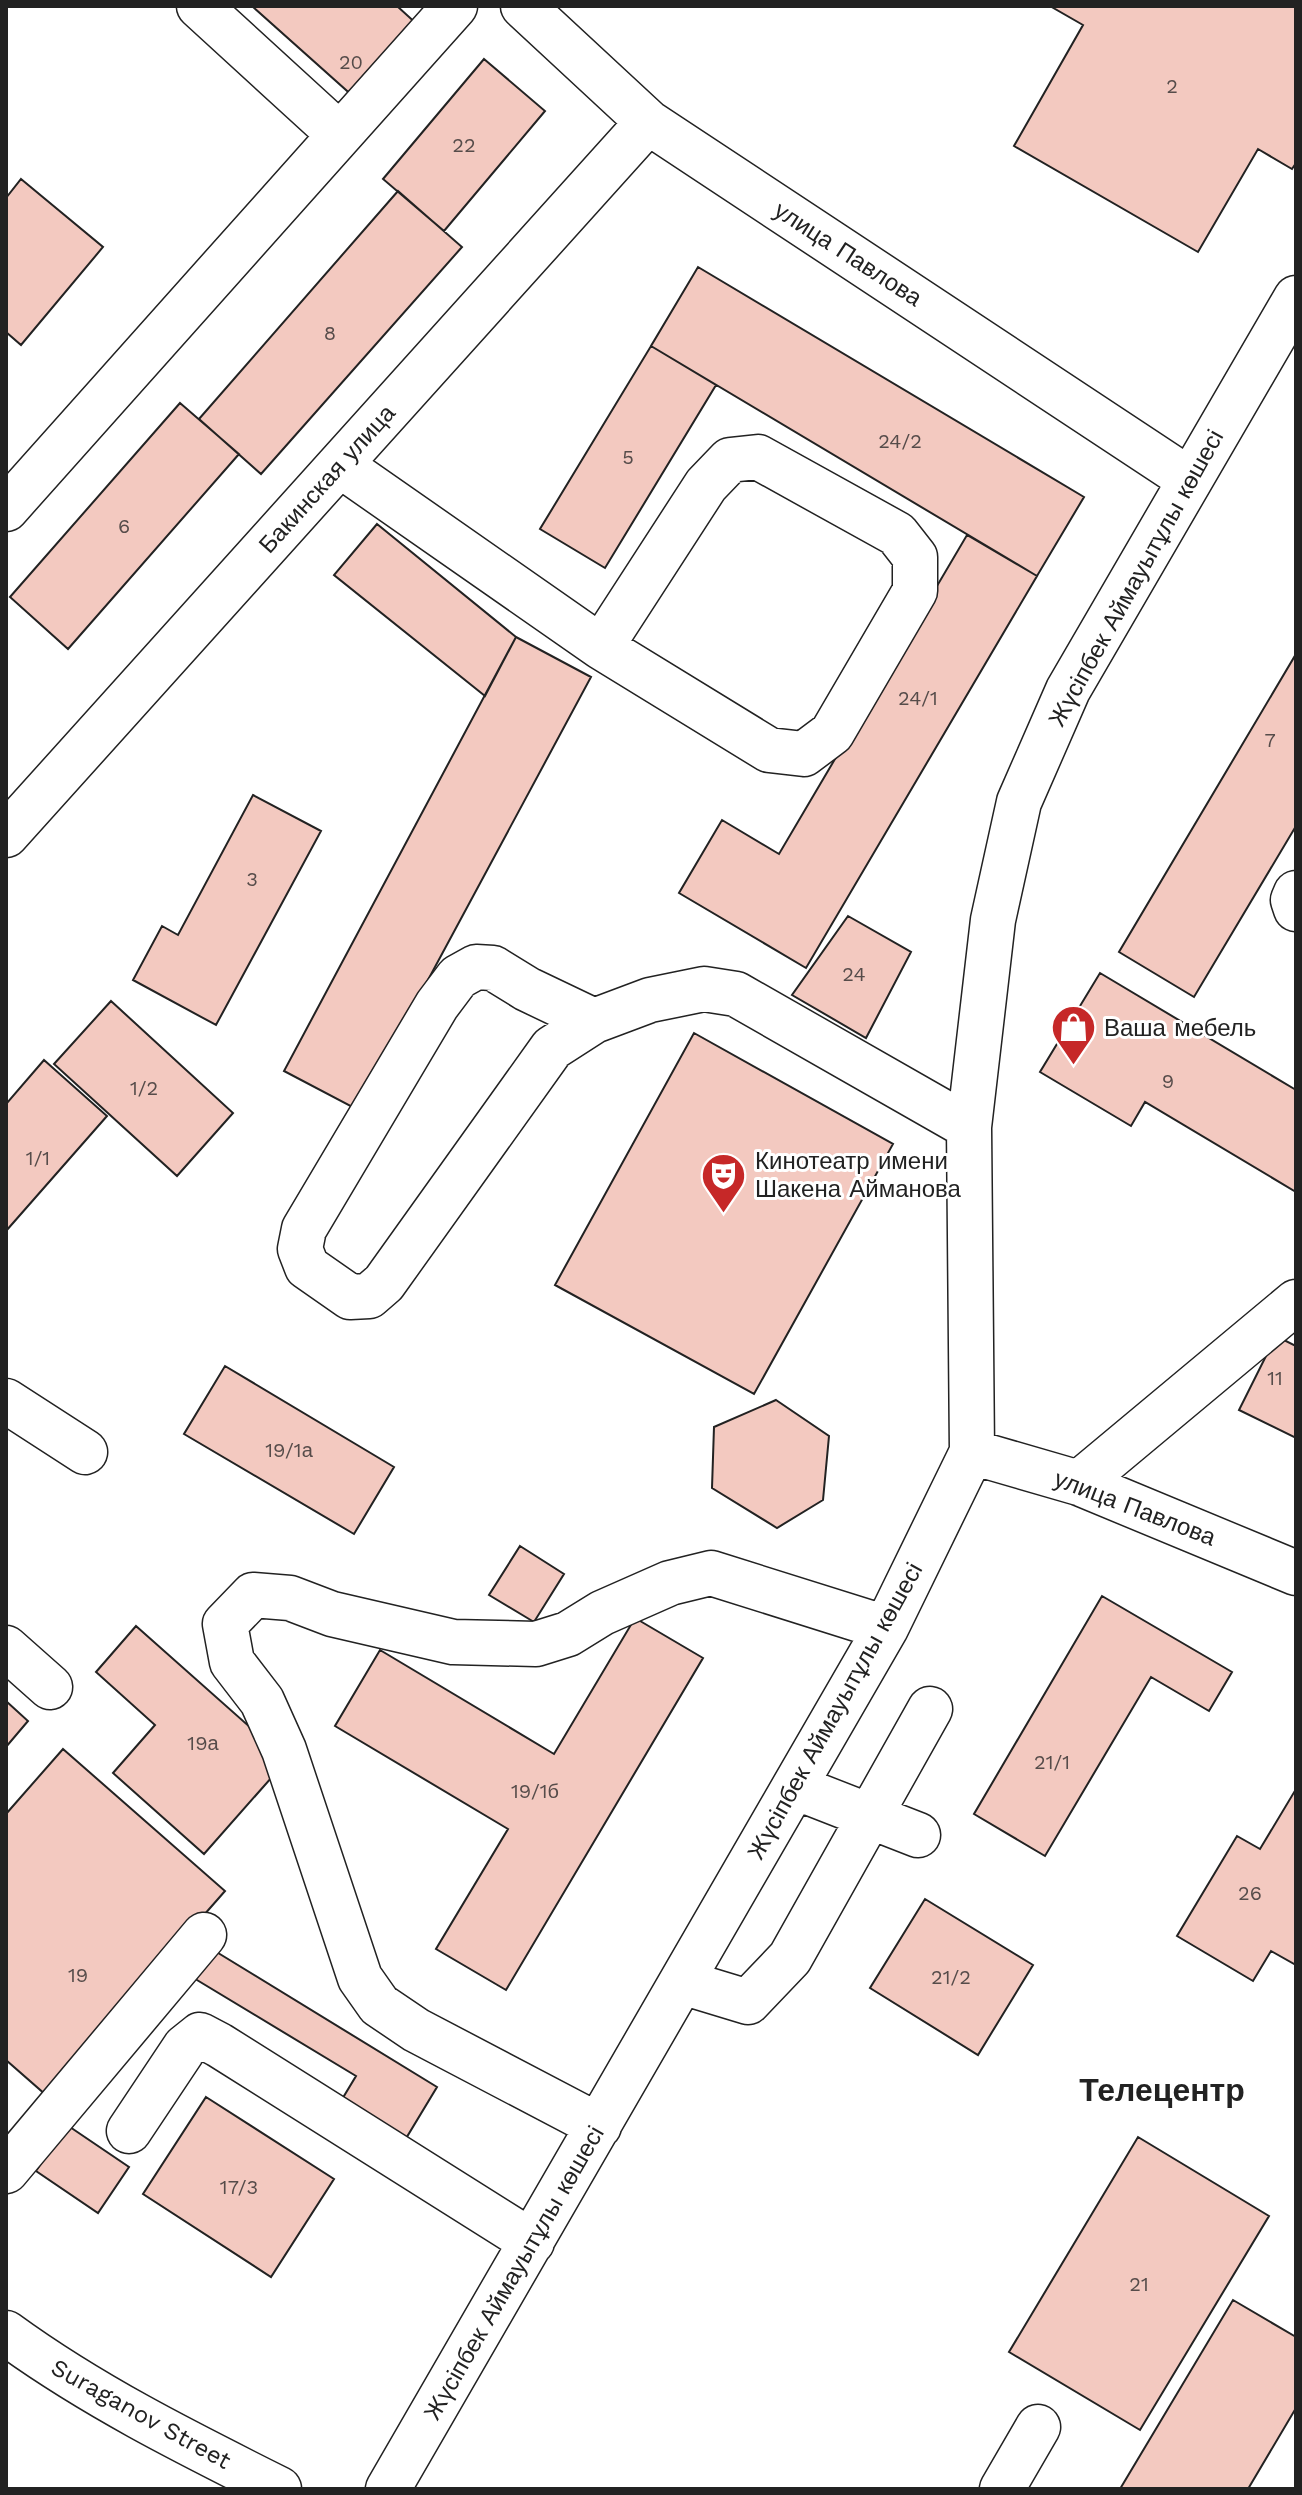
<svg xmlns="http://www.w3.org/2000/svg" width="1302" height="2495" font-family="'Work Sans',sans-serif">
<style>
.building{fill:#f3c9c0;stroke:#222;stroke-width:2}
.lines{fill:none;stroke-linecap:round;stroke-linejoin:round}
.minor-casing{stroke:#222;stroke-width:47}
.major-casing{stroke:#222;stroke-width:47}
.minor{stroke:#fff;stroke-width:44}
.major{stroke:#fff;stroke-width:44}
.labels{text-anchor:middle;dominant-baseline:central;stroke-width:6;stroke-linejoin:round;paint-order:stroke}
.number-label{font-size:20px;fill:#564c4a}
.street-label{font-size:24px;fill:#222;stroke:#fff}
.poi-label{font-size:24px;fill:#222;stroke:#fff;text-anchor:start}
.district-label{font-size:32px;font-weight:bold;fill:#222;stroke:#fff}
</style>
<rect width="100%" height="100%" fill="#fff"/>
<path class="building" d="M252,6h145l22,20 -64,72z
M1050,6h246v157l-4,6 -34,-20 -60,103 -184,-106 69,-121z
M484,59l61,52 -101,120 -61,-52z
M21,179l82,68 -82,98 -15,-13v-134z
M398,191l64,56 -201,227 -62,-55z
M698,267l386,230 -47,79 -386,-230z
M651,346l65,39 -111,183 -65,-39z
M180,403l59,51 -171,195 -58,-52z
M377,524l139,113 -31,59 -151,-121z
M967,535l70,41 -231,392 -127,-75 43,-73 57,34z
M516,637l75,40 -233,433 -74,-39z
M1296,654v172l-102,171 -75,-45z
M253,795l68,36 -105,194 -83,-45 29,-54 16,9z
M848,916l63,36 -45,86 -74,-43z
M1100,973l196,117v102l-151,-90 -14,24 -91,-54z
M111,1001l122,112 -56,63 -123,-112z
M694,1033l199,111 -139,250 -199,-109z
M44,1060l63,56 -101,115v-127z
M1276,1336l20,10v92l-57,-28z
M225,1366l169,101 -40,67 -170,-100z
M776,1400l53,36 -6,64 -46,28 -65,-40 2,-61z
M520,1546l44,28 -30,48 -45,-27z
M1102,1596l130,76 -23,39 -58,-34 -106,179 -71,-42z
M635,1618l68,40 -197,332 -70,-41 72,-120 -173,-103 45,-76 174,104z
M136,1626l151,134 -83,94 -91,-81 42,-48 -59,-53z
M6,1701l22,20 -22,26z
M63,1749l162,142 -179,204 -40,-35v-246z
M1296,1789v176l-25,-14 -18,30 -76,-45 60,-100 23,13z
M925,1899l108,66 -55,90 -108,-67z
M210,1948l227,139 -32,53 -64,-39 15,-25 -164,-99z
M206,2097l128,82 -63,98 -128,-83z
M67,2125l62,42 -31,46 -62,-42z
M1138,2137l131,79 -129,214 -131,-78z
M1233,2300l63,37v71l-48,81h-128z"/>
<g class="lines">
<defs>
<path id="minor" d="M199,6l141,129
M523,6l125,116 542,358
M758,457l139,77 18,23v34l-83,142 -28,21 -35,-4 -168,-103 105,-162 24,-25z
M340,465l261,182
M6,509l449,-503
M6,835l642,-713
M1296,893l-3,7 3,9
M594,1021l-67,-32 -34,-21 -17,-1 -18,10 -21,28 -133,224 -4,20 7,18 43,30 19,-1 15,-13 168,-235 42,-27 56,-21 54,-11 32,5 233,133
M6,1401l79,51
M972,1452l107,31 217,90
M1079,1483l217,-181
M6,1648l44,39
M795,1787l123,48
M682,1982l66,20 42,-44 140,-249
M599,2126l-183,-96 -37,-25 -19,-27 -76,-228 -22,-49 -30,-39 -7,-38 28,-29 37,3 42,16 121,28 83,2 32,-10 34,-21 68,-30 41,-10 175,55
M129,2131l56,-84 15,-12 19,10 313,197
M6,2171l198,-236
M388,2489l498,-861 86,-176 -3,-325 24,-207 26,-118 49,-112 228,-392
M1002,2489l36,-62"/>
<path id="major" d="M6,2333c85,62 179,109 273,156"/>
</defs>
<use href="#minor" class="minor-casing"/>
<use href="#major" class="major-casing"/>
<use href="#minor" class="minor"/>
<use href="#major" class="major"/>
</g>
<defs>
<symbol id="shop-pin" viewBox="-11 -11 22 30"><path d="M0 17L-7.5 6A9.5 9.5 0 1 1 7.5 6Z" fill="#c62828" stroke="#fff"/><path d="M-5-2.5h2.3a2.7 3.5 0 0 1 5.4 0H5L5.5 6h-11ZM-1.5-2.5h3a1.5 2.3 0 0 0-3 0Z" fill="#fff"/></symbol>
<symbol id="theatre-pin" viewBox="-11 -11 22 30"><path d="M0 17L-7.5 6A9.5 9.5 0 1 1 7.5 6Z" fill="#c62828" stroke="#fff"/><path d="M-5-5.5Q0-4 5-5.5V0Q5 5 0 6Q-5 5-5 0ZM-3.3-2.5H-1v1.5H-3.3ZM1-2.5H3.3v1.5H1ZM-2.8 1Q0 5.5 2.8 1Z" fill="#fff"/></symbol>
</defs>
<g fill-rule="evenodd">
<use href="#shop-pin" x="1048" y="1002" width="51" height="69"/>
<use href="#theatre-pin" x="698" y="1150" width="51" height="69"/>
</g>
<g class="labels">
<g class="number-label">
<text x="351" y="62">20</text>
<text x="1172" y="86">2</text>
<text x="464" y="145">22</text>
<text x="330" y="333">8</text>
<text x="900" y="441">24/2</text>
<text x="628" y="457">5</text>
<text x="124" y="526">6</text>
<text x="918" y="698">24/1</text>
<text x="1270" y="740">7</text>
<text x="252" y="879">3</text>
<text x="854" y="974">24</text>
<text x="1168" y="1081">9</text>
<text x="144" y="1088">1/2</text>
<text x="38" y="1158">1/1</text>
<text x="1275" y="1378">11</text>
<text x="289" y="1450">19/1а</text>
<text x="203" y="1743">19а</text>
<text x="1052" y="1762">21/1</text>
<text x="535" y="1791">19/1б</text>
<text x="1250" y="1893">26</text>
<text x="78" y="1975">19</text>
<text x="951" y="1977">21/2</text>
<text x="239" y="2187">17/3</text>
<text x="1139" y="2284">21</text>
</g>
<g class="street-label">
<text transform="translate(848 254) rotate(33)">улица Павлова</text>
<text transform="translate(327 479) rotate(-48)">Бакинская улица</text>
<text transform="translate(1136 578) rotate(-61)">Жүсіпбек Аймауытұлы көшесі</text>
<text transform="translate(1135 1508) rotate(21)">улица Павлова</text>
<text transform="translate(835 1711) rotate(-61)">Жүсіпбек Аймауытұлы көшесі</text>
<text transform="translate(514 2273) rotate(-60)">Жүсіпбек Аймауытұлы көшесі</text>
<text transform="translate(141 2414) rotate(29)">Suraganov Street</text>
</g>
<g class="poi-label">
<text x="1104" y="1028">Ваша мебель</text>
<text x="755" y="1161">Кинотеатр имени<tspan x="755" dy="28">Шакена Айманова</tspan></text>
</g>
<g class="district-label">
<text x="1162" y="2090">Телецентр</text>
</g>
</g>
<rect width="1302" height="2495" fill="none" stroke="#222222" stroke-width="16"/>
</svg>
